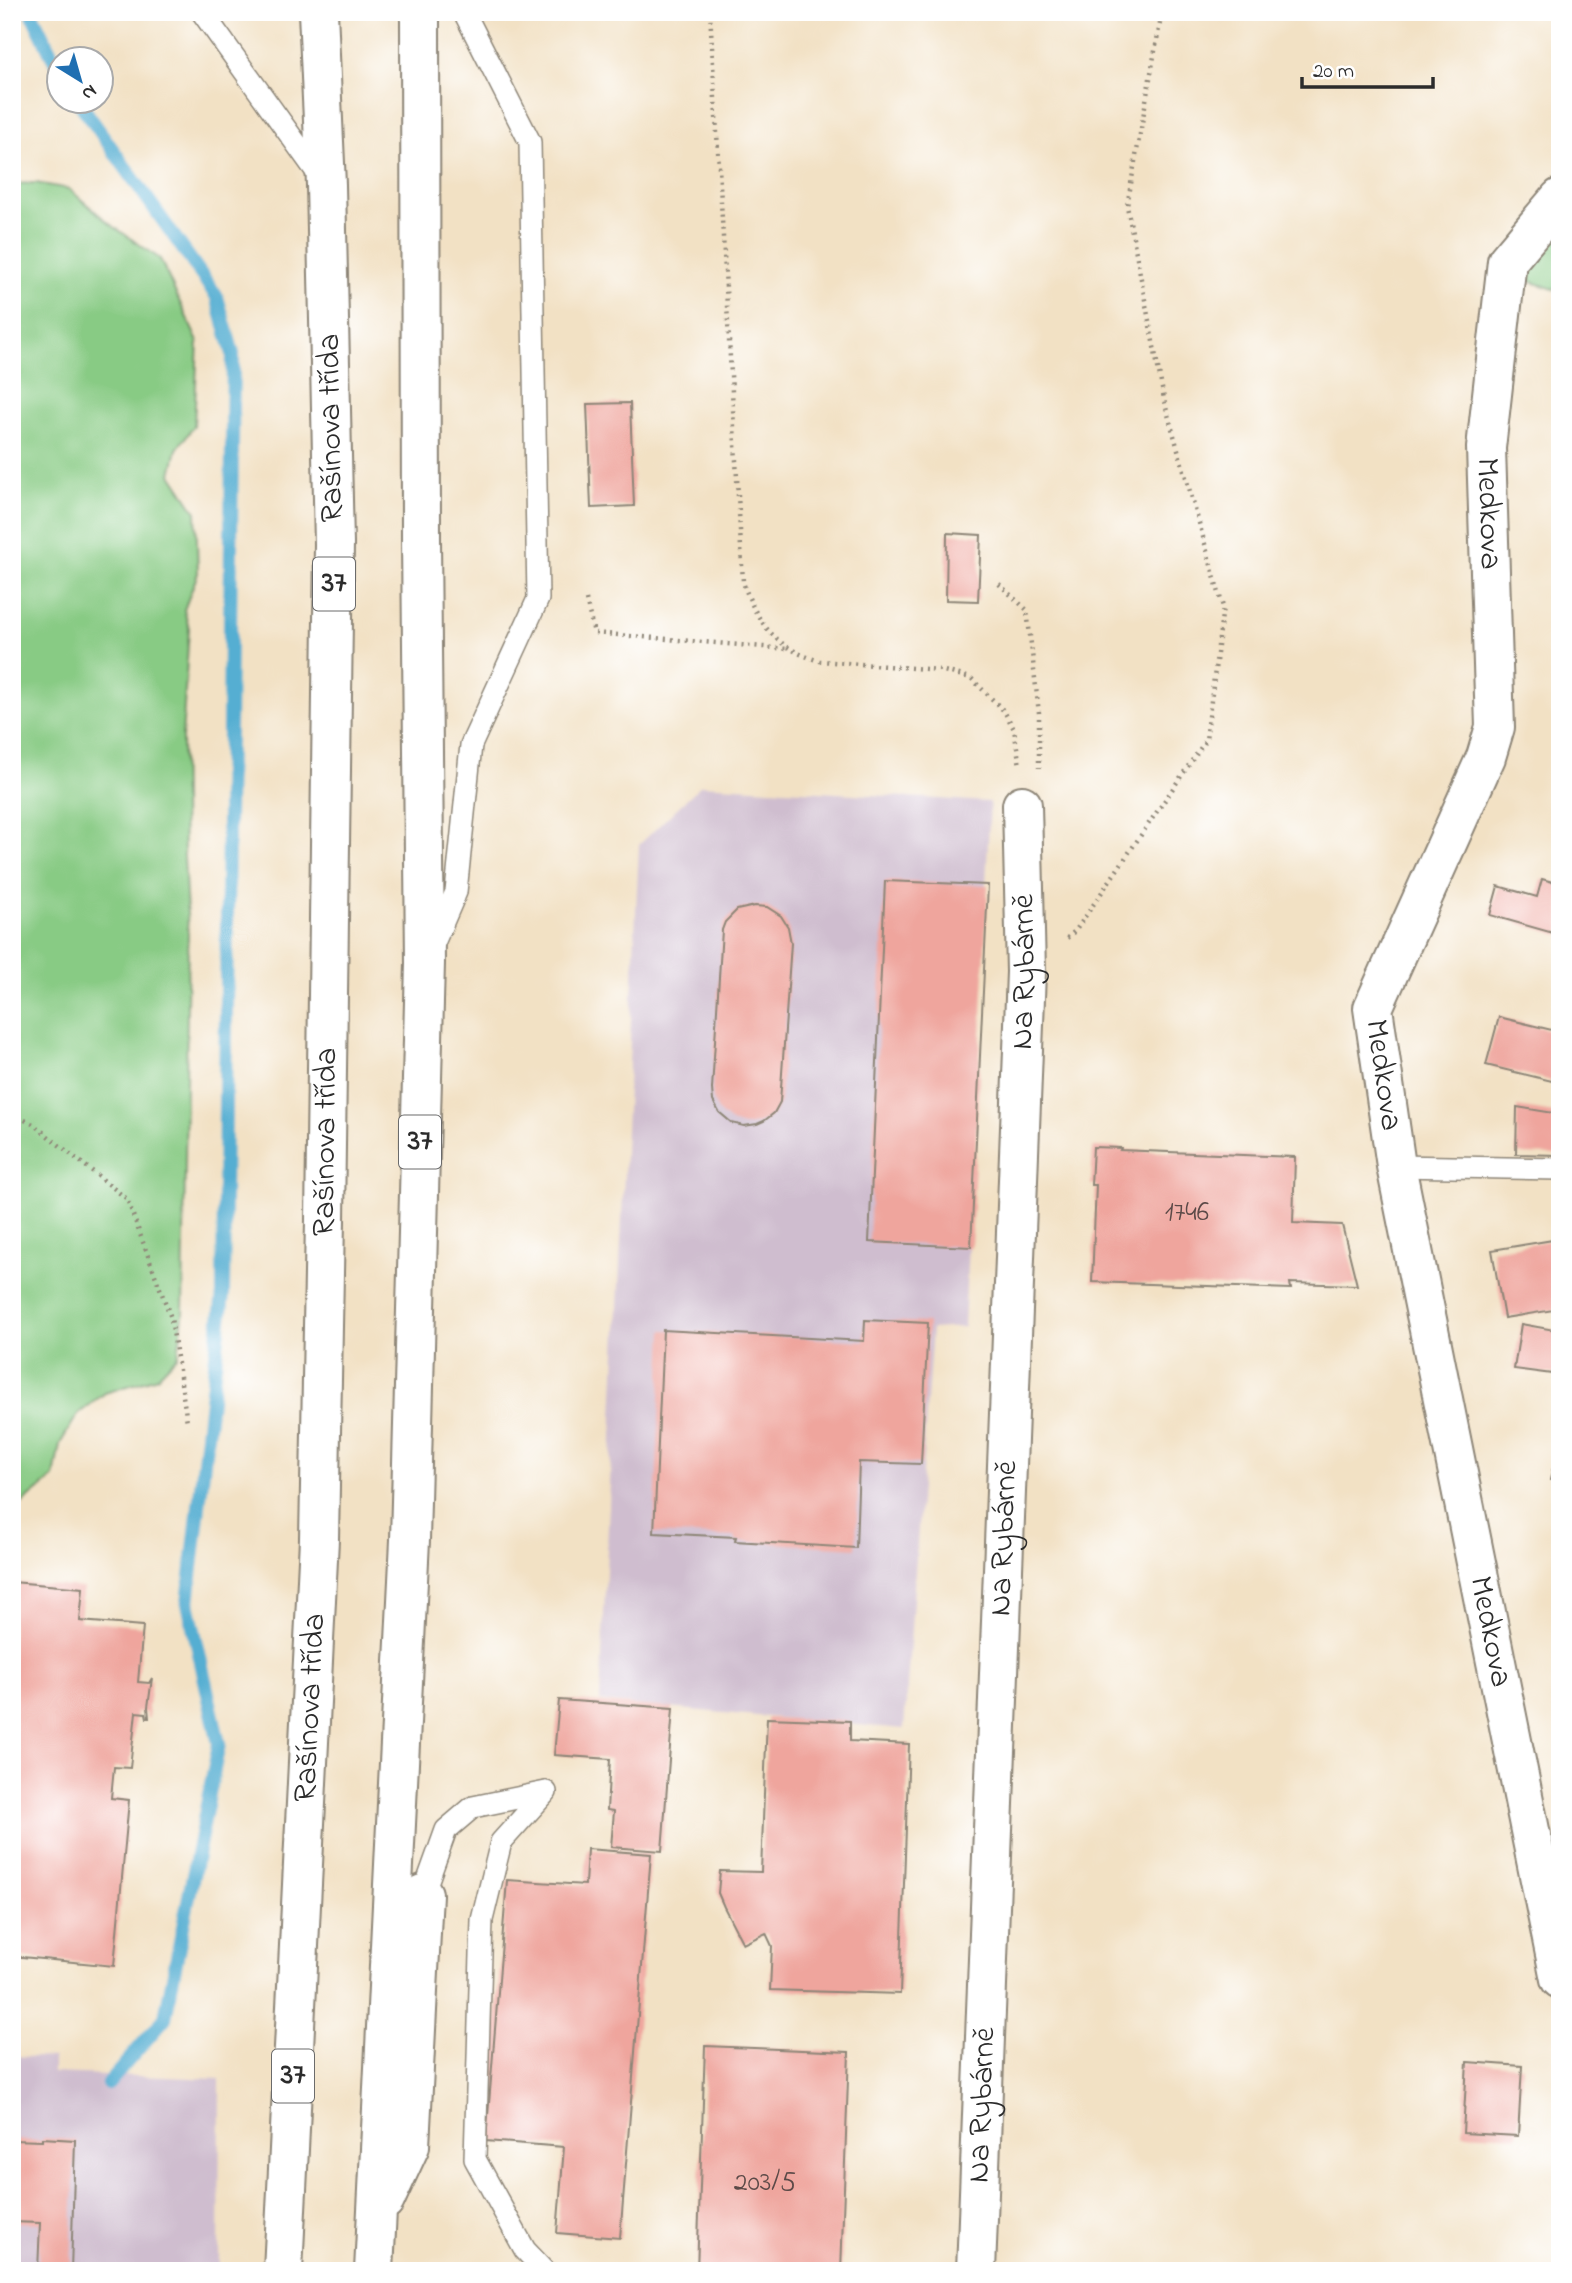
<svg xmlns="http://www.w3.org/2000/svg" width="1572" height="2283" font-family="'Indie Flower',sans-serif">
<style>
.industrial{fill:#cfbdcf}
.green{fill:#88cb84;stroke:#5a7b58;stroke-width:2}
.lines{fill:none;stroke-linecap:round;stroke-linejoin:round}
.stream{stroke:#54aed2;stroke-width:14}
.building{fill:#efa59d}
.lane-casing{stroke:#8e8678;stroke-width:24}
.street-casing{stroke:#8e8678;stroke-width:42}
.primary-casing{stroke:#8e8678;stroke-width:42}
.path{stroke:#8e8678;stroke-width:4.5;stroke-dasharray:2 5;stroke-linecap:butt}
.lane{stroke:#fff;stroke-width:21}
.street{stroke:#fff;stroke-width:38}
.primary{stroke:#fff;stroke-width:38}
.labels{text-anchor:middle;dominant-baseline:central;stroke-width:5;stroke-linejoin:round;paint-order:stroke}
.number-label{font-size:28px;fill:#5c4a48}
.shield{fill:#fff;stroke:#6b6b6b;stroke-width:2}
.shield-label{font-size:30px;font-weight:bold;fill:#2b2b2b}
.street-label{font-size:32px;fill:#2b2b2b;stroke:#fff}
</style>
<rect width="100%" height="100%" fill="#fff"/>
<filter id="ink" filterUnits="userSpaceOnUse"><feTurbulence type="fractalNoise" baseFrequency=".0143" numOctaves="2"/><feDisplacementMap in="SourceGraphic" scale="14" xChannelSelector="R" yChannelSelector="G"/><feConvolveMatrix kernelMatrix="1 2 1 2 8 2 1 2 1" color-interpolation-filters="sRGB"/></filter>
<filter id="wash" filterUnits="userSpaceOnUse"><feTurbulence type="fractalNoise" baseFrequency=".00686" numOctaves="4" result="noise"/><feDisplacementMap in="SourceGraphic" scale="28" xChannelSelector="R" yChannelSelector="G"/><feGaussianBlur stdDeviation="1.57" result="paint"/><feColorMatrix in="noise" values="0 0 0 0 0 0 0 0 0 0 0 0 0 0 0 0 0 1.4 0 .05"/><feComposite in="paint" operator="in"/></filter>
<g filter="url(#wash)">
<rect width="100%" height="100%" fill="#f2e1c4"/>
<path class="industrial" d="M701,785l289,17 -26,525 -32,2 -28,400 -304,-27 39,-857z
M12,2056l41,2v15l167,6 -1,192h-207z"/>
<path class="green" d="M36,183l33,6 41,35 50,35 38,83 -4,84 -17,23 -6,25 25,38 2,61 -14,37 5,18 -7,110 2,119 4,76 -5,383 -5,39 -21,22 -52,16 -27,21 -18,30 -6,33 -34,28 -8,-1v-1320z
M1560,232v59l-37,-12 3,-7z"/>
<g class="lines">
<path class="stream" d="M31,12l29,60
M79,102l138,195 16,57 -10,940 -35,309 31,141 -54,274 -57,66"/>
</g>
<g id="blocks">
<path class="building" d="M630,403l4,103 -43,2 -4,-104z
M947,533l34,2 -3,66 -32,-1z
M1542,879l18,5v51l-70,-20 8,-29 39,11z
M885,881l103,4 -17,362 -102,-5z
M755,906l12,1 14,9 7,11 3,16 -11,159 -6,11 -10,8 -7,3 -13,2 -12,-3 -13,-11 -6,-11 -1,-12 10,-159 3,-8 12,-12z
M1499,1017l61,15v51l-74,-18z
M1517,1107l43,7v41l-44,-1z
M1093,1147l28,1 -1,2 175,7 -2,66 49,2 15,60 -67,-2 1,6 -199,-7 4,-97h-5z
M1553,1240l1,5 6,-2v66l-56,9 -12,-68z
M865,1320l63,3 -7,141 -62,-2 -3,86 -121,-7 1,-4 -82,-4 9,-203 201,11z
M1521,1324l39,7v44l-46,-6z
M1559,1443h1v40l-10,-3z
M12,1582l71,6 -3,33 63,5 -5,56 11,1 3,-5 -4,29 1,11h-2l-1,-5 -10,-1 -6,56 -16,-1 -3,31 18,2 -15,166 -102,-10z
M559,1700l114,8 -11,143 -51,-4 3,-36 -7,-1 3,-51 -56,-4z
M767,1718l83,3v20l59,3 -9,250 -130,-4 2,-44 -6,-13 -23,11 -19,-37 -6,-14 2,-22 41,1z
M587,1849l64,5 -31,384 -63,-5 7,-86 -78,-6 21,-261 78,5z
M705,2046l144,6 -8,219h-144z
M1467,2062l55,4 -4,70 -55,-3z
M42,2138l33,2 -4,131h-33l2,-48 -28,-1v-82l30,1z"/>
</g>
</g>
<g filter="url(#ink)">
<use href="#blocks" fill-opacity="0" stroke="#8e8678" stroke-width="2"/>
<g class="lines">
<defs>
<path id="lane" d="M202,12l119,166
M433,945l23,-53 15,-147 67,-146 -8,-457 -66,-130
M1396,1166l164,3
M423,1894l23,-64 27,-23 73,-15
M545,2271l-20,-21 -50,-91 7,-239 19,-78 45,-50"/>
<g id="street">
<path id="s1" d="M1560,198l-53,63 -21,187 9,279 -9,30 -113,251 23,158 164,813"/>
<path id="s2" d="M976,2271l50,-1299 -4,-167"/>
</g>
<g id="primary">
<path d="M385,2200l25,-54 13,-252"/>
<path id="s3" d="M283,2271l36,-732 6,-319 9,-676 -8,-359 -8,-173"/>
<path d="M374,2271l36,-731 15,-577 -4,-424 -1,-527"/>
</g>
</defs>
<use href="#lane" class="lane-casing"/>
<use href="#street" class="street-casing"/>
<use href="#primary" class="primary-casing"/>
<path class="path" d="M710,12l33,570c14,42 34,67 77,79l120,9 31,8 33,33 10,18 6,37
M999,584l28,26 12,103v55
M586,600l8,33 194,16
M1067,938l9,-8 130,-190 17,-133 -58,-203 -38,-198 35,-194
M12,1114l21,10 94,75 44,119 16,104"/>
<use href="#lane" class="lane"/>
<use href="#street" class="street"/>
<use href="#primary" class="primary"/>
</g>
</g>
<g class="labels">
<g class="number-label">
<text x="1187" y="1213">1746</text>
<text x="765" y="2183">203/5</text>
</g>
<g class="shield">
<rect x="313" y="557.5" width="42" height="53" rx="5"/>
<rect x="399" y="1115.5" width="42" height="53" rx="5"/>
<rect x="272" y="2049.5" width="42" height="53" rx="5"/>
</g>
<g class="shield-label">
<text x="334" y="584">37</text>
<text x="420" y="1142">37</text>
<text x="293" y="2076">37</text>
</g>
<g class="street-label">
<text transform="translate(332 428) rotate(-91)">Rašínova třída</text>
<text stroke="none"><textPath href="#s1" startOffset="336">Medkova</textPath></text>
<text stroke="none"><textPath href="#s2" startOffset="1300">Na Rybárně</textPath></text>
<text stroke="none"><textPath href="#s1" startOffset="924">Medkova</textPath></text>
<text stroke="none"><textPath href="#s3" startOffset="1130">Rašínova třída</textPath></text>
<text stroke="none"><textPath href="#s2" startOffset="733">Na Rybárně</textPath></text>
<text stroke="none"><textPath href="#s1" startOffset="1491">Medkova</textPath></text>
<text stroke="none"><textPath href="#s3" startOffset="564">Rašínova třída</textPath></text>
<text stroke="none"><textPath href="#s2" startOffset="166">Na Rybárně</textPath></text>
</g>
</g>
<rect width="1572" height="2283" fill="none" stroke="#fff" stroke-width="42"/>
<g transform="translate(80 80) rotate(143)"><circle r="33" fill="#ffffff" stroke="#aaaaaa" stroke-width="2"/>
<path d="M0-5L12 26L0 18L-12 26Z" fill="#1f6fb2"/>
<text y="-10" font-size="19" font-weight="bold" text-anchor="middle" fill="#2b2b2b">N</text>
</g>
<path d="M1302 77v10h131v-10" fill="none" stroke="#2b2b2b" stroke-width="3.5"/>
<text x="1313" y="77" font-size="21" fill="#2b2b2b" stroke="#ffffff" stroke-width="5" paint-order="stroke">20 m</text>
</svg>
